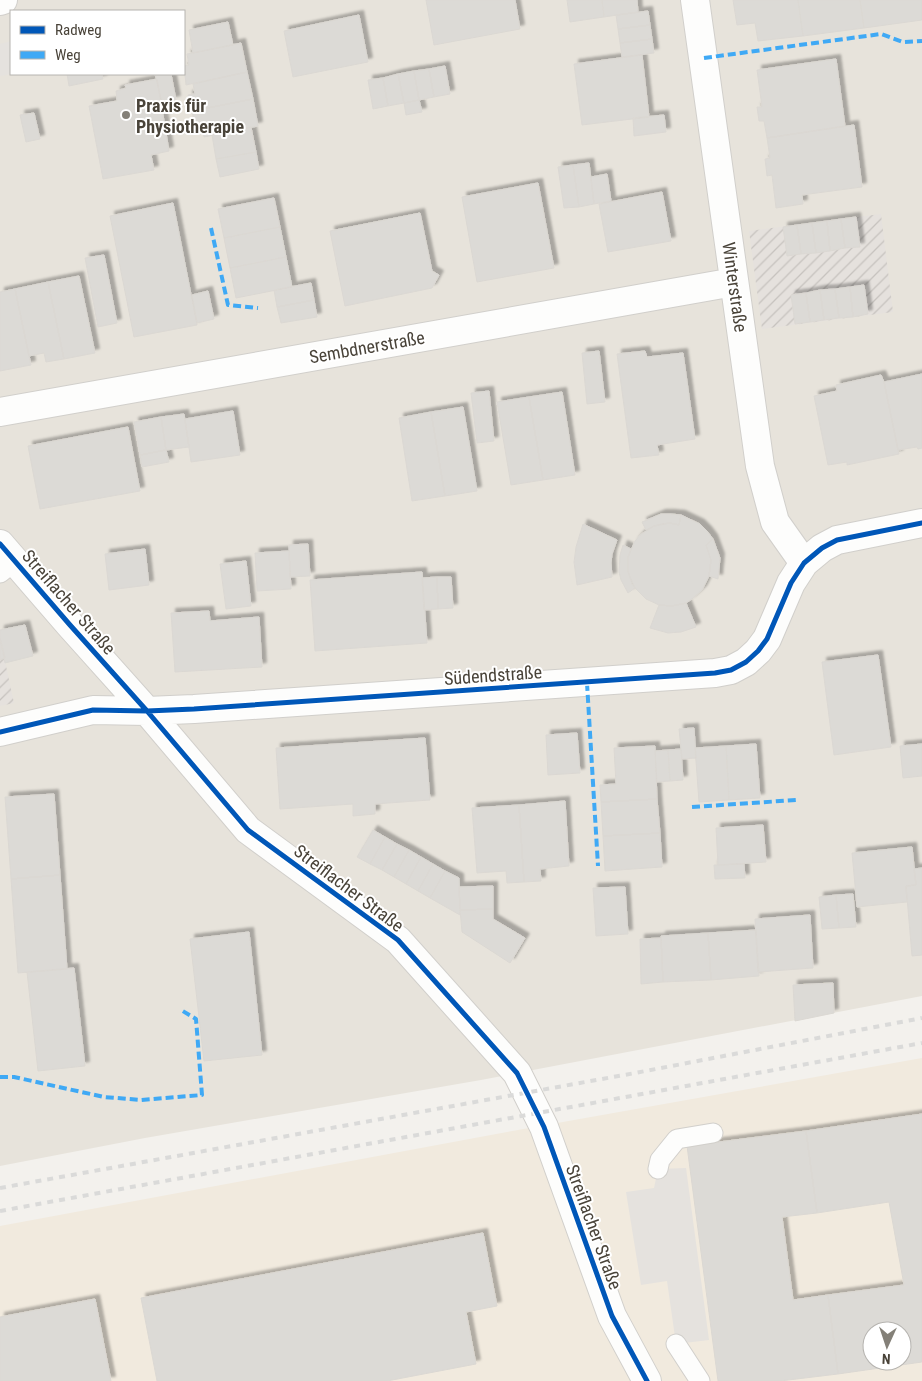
<svg xmlns="http://www.w3.org/2000/svg" width="922" height="1381" font-family="'Roboto Condensed',sans-serif">
<style>
.residential{fill:#e7e3db;fill-rule:evenodd}
.commercial{fill:#f1eade;fill-rule:evenodd}
.industrial{fill:url(#industrial-furrows)}
.parking{fill:#e5e2de}
.building{fill:#dcdad6;stroke:#dbd8d3;fill-rule:evenodd;filter:url(#shadow)}
.lines{fill:none;stroke-linecap:round;stroke-linejoin:round}
.lane-casing{stroke:#d1cfcb;stroke-width:21}
.street-casing{stroke:#d1cfcb;stroke-width:30}
.lane{stroke:#fdfdfc;stroke-width:19}
.street{stroke:#fdfdfc;stroke-width:28}
.rail{stroke:#dadad9;stroke-width:4;stroke-dasharray:6 6;stroke-linecap:butt}
.quiet{stroke:#3fa9f5;stroke-width:4;stroke-dasharray:8 4;stroke-linecap:butt}
.cycleway-casing{stroke:#fff;stroke-width:8}
.cycleway{stroke:#0057b8;stroke-width:5}
.poi-dot{fill:#848078;stroke:#fff;stroke-width:2}
.labels{text-anchor:middle;dominant-baseline:central;stroke-width:4;stroke-linejoin:round;paint-order:stroke}
.poi-label{font-size:18px;font-weight:bold;fill:#494339;stroke:#fff;text-anchor:start}
.street-label{font-size:18px;fill:#494339;stroke:#fff}
</style>
<defs>
<pattern id="industrial-furrows" width="10" height="10" patternUnits="userSpaceOnUse" patternTransform="scale(1.25)"><rect width="10" height="10" fill="#e5e1dd"/><path d="M-1 1l2-2M0 10L10 0M9 11l2-2" fill="none" stroke="#c6c2be"/></pattern>
<filter id="shadow"><feDropShadow dx="4.5" dy="-4.5" stdDeviation="1" flood-color="#0004"/></filter>
</defs>
<rect width="100%" height="100%" fill="#f3f1ed"/>
<path class="residential" d="M0,0h922v996l-441,84 -336,58 -145,28zM11,11h173v63h-173z"/>
<path class="commercial" d="M922,1058v323h-922v-155l507,-94zM872,1331h30v30h-30z"/>
<path class="industrial" d="M881,214l12,98 -131,17 -13,-98z
M0,638l14,65 -14,3z"/>
<path class="parking" d="M11,41v33h2l-13,2v-32z
M686,1168l23,172 -33,4 -9,-63 -26,4 -15,-93 28,-4 4,-19z"/>
<path class="building" d="M426,0h89l5,29 -86,16z
M567,0h35l2,17 -34,5z
M602,0h35l1,12 -34,5z
M733,0h65l5,36 -45,5 -3,-18 -18,2z
M798,0h62l4,28 -61,8z
M860,0h62v20l-58,8z
M648,11l2,14 -32,4 -2,-14z
M359,15l9,47 -75,15 -9,-46z
M228,22l5,23 -40,8 -4,-23z
M650,25l2,14 -32,4 -2,-14z
M652,39l2,14 -32,4 -2,-14z
M241,43l6,29 -61,13 -2,-19 5,-1 -2,-11z
M642,55l7,62 -67,8 -8,-61z
M836,59l9,67 -78,12 -3,-17h-5l-2,-14h5l-5,-37z
M445,66l5,28 -16,3 -5,-28z
M429,69l5,28 -15,3 -5,-29z
M414,71l5,29 -15,3 -6,-29z
M247,72l6,27 -61,12 -4,-16 7,-1 -2,-10z
M67,74h35l1,5 -34,7z
M155,74h16l5,26 -14,3z
M398,74l6,29 -16,3 -5,-28z
M383,78l5,28 -15,3 -5,-29z
M157,79l12,72 -18,4 3,15 -51,9 -14,-73 28,-5 -1,-10 10,-3 -1,-3z
M253,99l5,27 -54,11 -2,-11 -7,1 -3,-16z
M419,100l3,12 -16,3 -2,-12z
M34,113l6,26 -14,3 -6,-27z
M664,115l2,17 -32,4 -1,-18z
M854,125l8,62 -60,8 1,9 -27,4 -4,-33 -5,1 -1,-9 -1,-8 5,-1 -3,-20z
M251,127l5,25 -40,7 -4,-24z
M256,152l3,17 -39,8 -4,-18z
M589,163l5,41 -15,3 -6,-42z
M573,165l6,42 -15,1 -6,-41z
M607,174l4,27 -17,3 -3,-27z
M538,183l16,85 -77,14 -15,-85z
M662,192l9,49 -63,11 -9,-48z
M274,198l6,29 -56,11 -6,-29z
M173,203l24,122 -63,12 -24,-121z
M420,213l12,58 7,4 -7,13 -87,18 -15,-75z
M856,217l4,30 -15,1 -4,-29z
M841,219l4,29 -15,3 -3,-30z
M827,221l3,30 -14,2 -4,-30z
M812,223l4,30 -15,1 -4,-29z
M797,225l4,29 -14,2 -4,-29z
M280,227l6,30 -56,11 -6,-30z
M104,255l13,68 -19,4 -13,-69z
M286,257l6,30 -56,11 -6,-30z
M79,276l16,77 -31,6 -16,-77z
M48,282l16,77 -18,3 -2,-9 -15,3 -14,-67z
M311,283l3,17 -37,7 -3,-17z
M864,285l4,29 -15,3 -3,-30z
M850,287l3,30 -14,1 -4,-29z
M15,289l16,76 -31,6v-79z
M835,289l4,29 -15,2 -4,-30z
M820,290l4,30 -14,2 -4,-29z
M208,291l6,28 -17,4 -5,-28z
M806,293l4,29 -15,2 -4,-29z
M314,300l3,17 -36,6 -4,-16z
M599,351l6,51 -18,2 -5,-51z
M645,351l2,6 36,-4 12,86 -38,6 2,10 -28,3 -14,-104z
M922,374v74l-4,1 -1,-2 -19,3 -14,-68z
M881,375l3,7 15,72 -52,11v-3l-19,3 -14,-69 23,-5 -1,-6z
M489,391l5,50 -17,2 -6,-50z
M562,392l13,83 -32,5 -14,-83z
M529,397l14,83 -32,5 -14,-83z
M463,407l14,84 -32,5 -14,-84z
M233,411l7,44 -49,7 -6,-43z
M431,412l14,84 -33,5 -13,-83z
M184,414l5,33 -23,3 -5,-33z
M161,417l5,33 -26,5 -6,-33z
M128,427l12,64 -100,18 -12,-63z
M166,450l3,12 -27,5 -2,-12z
M661,514h10l10,1 -2,10 -9,-2 -8,1 -8,2 -8,4 -4,-8z
M681,515l19,9 7,7 6,8 -7,6 5,15 -2,16 -7,14 -10,9 -6,4 -14,3 -13,-1 -13,-6 -10,-10 -4,-5 -4,-13v-14l7,-16 5,-6 14,-9 16,-3 9,2z
M583,524l34,16 -5,14 -1,9 1,14 -35,8 -3,-23 2,-15z
M713,539l7,19 -2,21 -9,-3 2,-16 -5,-15z
M308,544l2,32 -20,1 -1,-32z
M623,545l8,4 -3,8v14l2,6 5,11 -7,5 -7,-13 -2,-8 1,-17z
M145,549l4,36 -40,5 -4,-36z
M289,551l2,38 -34,2 -2,-38z
M246,561l5,45 -25,3 -6,-45z
M422,572l5,71 -112,8 -5,-71z
M437,577l1,32 -14,1 -2,-32z
M437,577h14l2,31 -15,1z
M686,603l10,24 -15,5 -13,1 -18,-5 9,-23 13,1z
M209,611l1,10 49,-4 3,50 -87,5 -4,-59z
M25,625l8,31 -28,7 -5,-25v-8z
M0,638l5,20 -5,2z
M878,655l13,92 -57,8 -12,-93z
M694,728l2,30 -14,1 -3,-30z
M577,733l3,40 -32,2 -2,-40z
M425,738l5,62 -55,4v10l-22,2v-12l-73,5 -4,-61z
M756,744l4,54 -31,2 -3,-54z
M922,744v32l-19,2 -3,-32z
M655,746l2,53 -56,3 -1,-17 16,-1 -2,-36z
M726,746l3,54 -30,2 -4,-54z
M681,749l2,31 -13,1 -2,-31z
M668,750l2,31 -13,1 -2,-31z
M54,794l6,81 -49,4 -6,-82z
M657,799l3,34 -57,3 -2,-34z
M565,801l4,65 -29,3 1,12 -17,1 -5,-77z
M519,805l5,77 -17,1 -1,-12 -29,2 -5,-65z
M763,825l3,37 -48,3 -2,-37z
M373,830l12,7 -15,27 -13,-7z
M660,833l2,34 -57,4 -2,-35z
M385,837l12,7 -15,26 -12,-6z
M397,844l12,6 -15,27 -12,-7z
M912,847l4,38 -10,1 1,16 -50,5 -5,-54z
M409,850l12,7 -15,27 -12,-7z
M421,857l12,7 -15,27 -12,-7z
M433,864l12,7 -15,27 -12,-7z
M744,864l1,14 -30,1 -1,-14z
M922,868v87l-10,1 -6,-70 10,-1 -2,-16z
M445,871l14,7 1,37 -30,-17z
M60,875l7,94 -49,4 -7,-94z
M493,886v23l-33,1 -1,-23z
M625,887l3,47 -32,2 -3,-48z
M853,894l3,33 -17,1 -3,-33z
M836,895l3,33 -17,1 -3,-32z
M493,909v10l32,19 -15,25 -48,-31 -2,-22z
M810,915l3,53 -55,4 -3,-53z
M756,930l3,46 -48,4 -3,-47z
M249,932l13,123 -58,6 -14,-122z
M708,933l3,47 -48,2 -2,-46z
M661,938l2,44 -22,2 -1,-45z
M74,968l11,98 -47,5 -11,-99z
M833,983l1,30 -39,8 -2,-36z
M922,1114v248l-84,12 -10,-79 76,-10 -15,-83 -72,11 -11,-82zM872,1331h30v30h-30z
M806,1131l11,82 -35,4 11,83 35,-5 10,79 -58,7h-62l-31,-235z
M483,1233l14,73 -31,6 10,52 -89,17h-230l-16,-83z
M95,1299l16,82h-111v-64z"/>
<g class="lines">
<defs>
<path id="lane" d="M0,573l15,-12
M658,1169l2,-9 17,-21 36,-6
M676,1344l24,37"/>
<path id="street" d="M695,0l65,466 15,56 29,41
M0,1l3,-1
M0,412l734,-130
M0,544l70,81 77,86 101,119 150,110 119,133 27,54 68,189 35,65
M0,732l93,-22 54,1 47,-2 521,-36 16,-3 15,-8 12,-11 9,-12 24,-56 13,-20 18,-15 15,-8 85,-17"/>
</defs>
<use href="#lane" class="lane-casing"/>
<use href="#street" class="street-casing"/>
<use href="#lane" class="lane"/>
<use href="#street" class="street"/>
<path class="rail" d="M0,1188l635,-115 287,-55
M0,1211l922,-168"/>
<path class="quiet" d="M704,58l177,-24 22,8 19,-1
M211,228l17,77 30,3
M587,683l11,183
M692,807l104,-7
M0,1077h14l90,20 37,3 61,-5 -6,-76 -15,-9"/>
<defs>
<path id="cycleway" d="M0,544l70,81 77,86 101,119 150,110 119,133 27,54 68,189 35,65
M0,732l93,-22 54,1 47,-2 521,-36 16,-3 15,-8 12,-11 9,-12 24,-56 13,-20 18,-15 15,-8 85,-17"/>
</defs>
<use href="#cycleway" class="cycleway-casing"/>
<use href="#cycleway" class="cycleway"/>
</g>
<circle class="poi-dot" cx="126" cy="115" r="5"/>
<g class="labels">
<g class="poi-label">
<text x="136" y="105">Praxis für<tspan x="136" dy="21">Physiotherapie</tspan></text>
</g>
<g class="street-label">
<text transform="translate(735 287) rotate(82)">Winterstraße</text>
<text transform="translate(367 347) rotate(-10)">Sembdnerstraße</text>
<text transform="translate(69 602) rotate(49)">Streiflacher Straße</text>
<text transform="translate(493 675) rotate(-4)">Südendstraße</text>
<text transform="translate(349 888) rotate(37)">Streiflacher Straße</text>
<text transform="translate(594 1227) rotate(70)">Streiflacher Straße</text>
</g>
</g>
<rect x="10" y="10" width="175" height="65" fill="#ffffff" stroke="#b6b4b0"/>
<rect x="20" y="26" width="25" height="8" fill="#0057b8" stroke="#b6b4b0"/>
<text x="55" y="35" font-size="15" fill="#494339">Radweg</text>
<rect x="20" y="51" width="25" height="8" fill="#3fa9f5" stroke="#b6b4b0"/>
<text x="55" y="60" font-size="15" fill="#494339">Weg</text>
<g transform="translate(887 1346) rotate(183)"><circle r="24" fill="#ffffff" stroke="#b6b4b0"/>
<path d="M0-4L9 19L0 12L-9 19Z" fill="#848078"/>
<text y="-8" font-size="14" font-weight="bold" text-anchor="middle" fill="#494339">N</text>
</g>
</svg>
